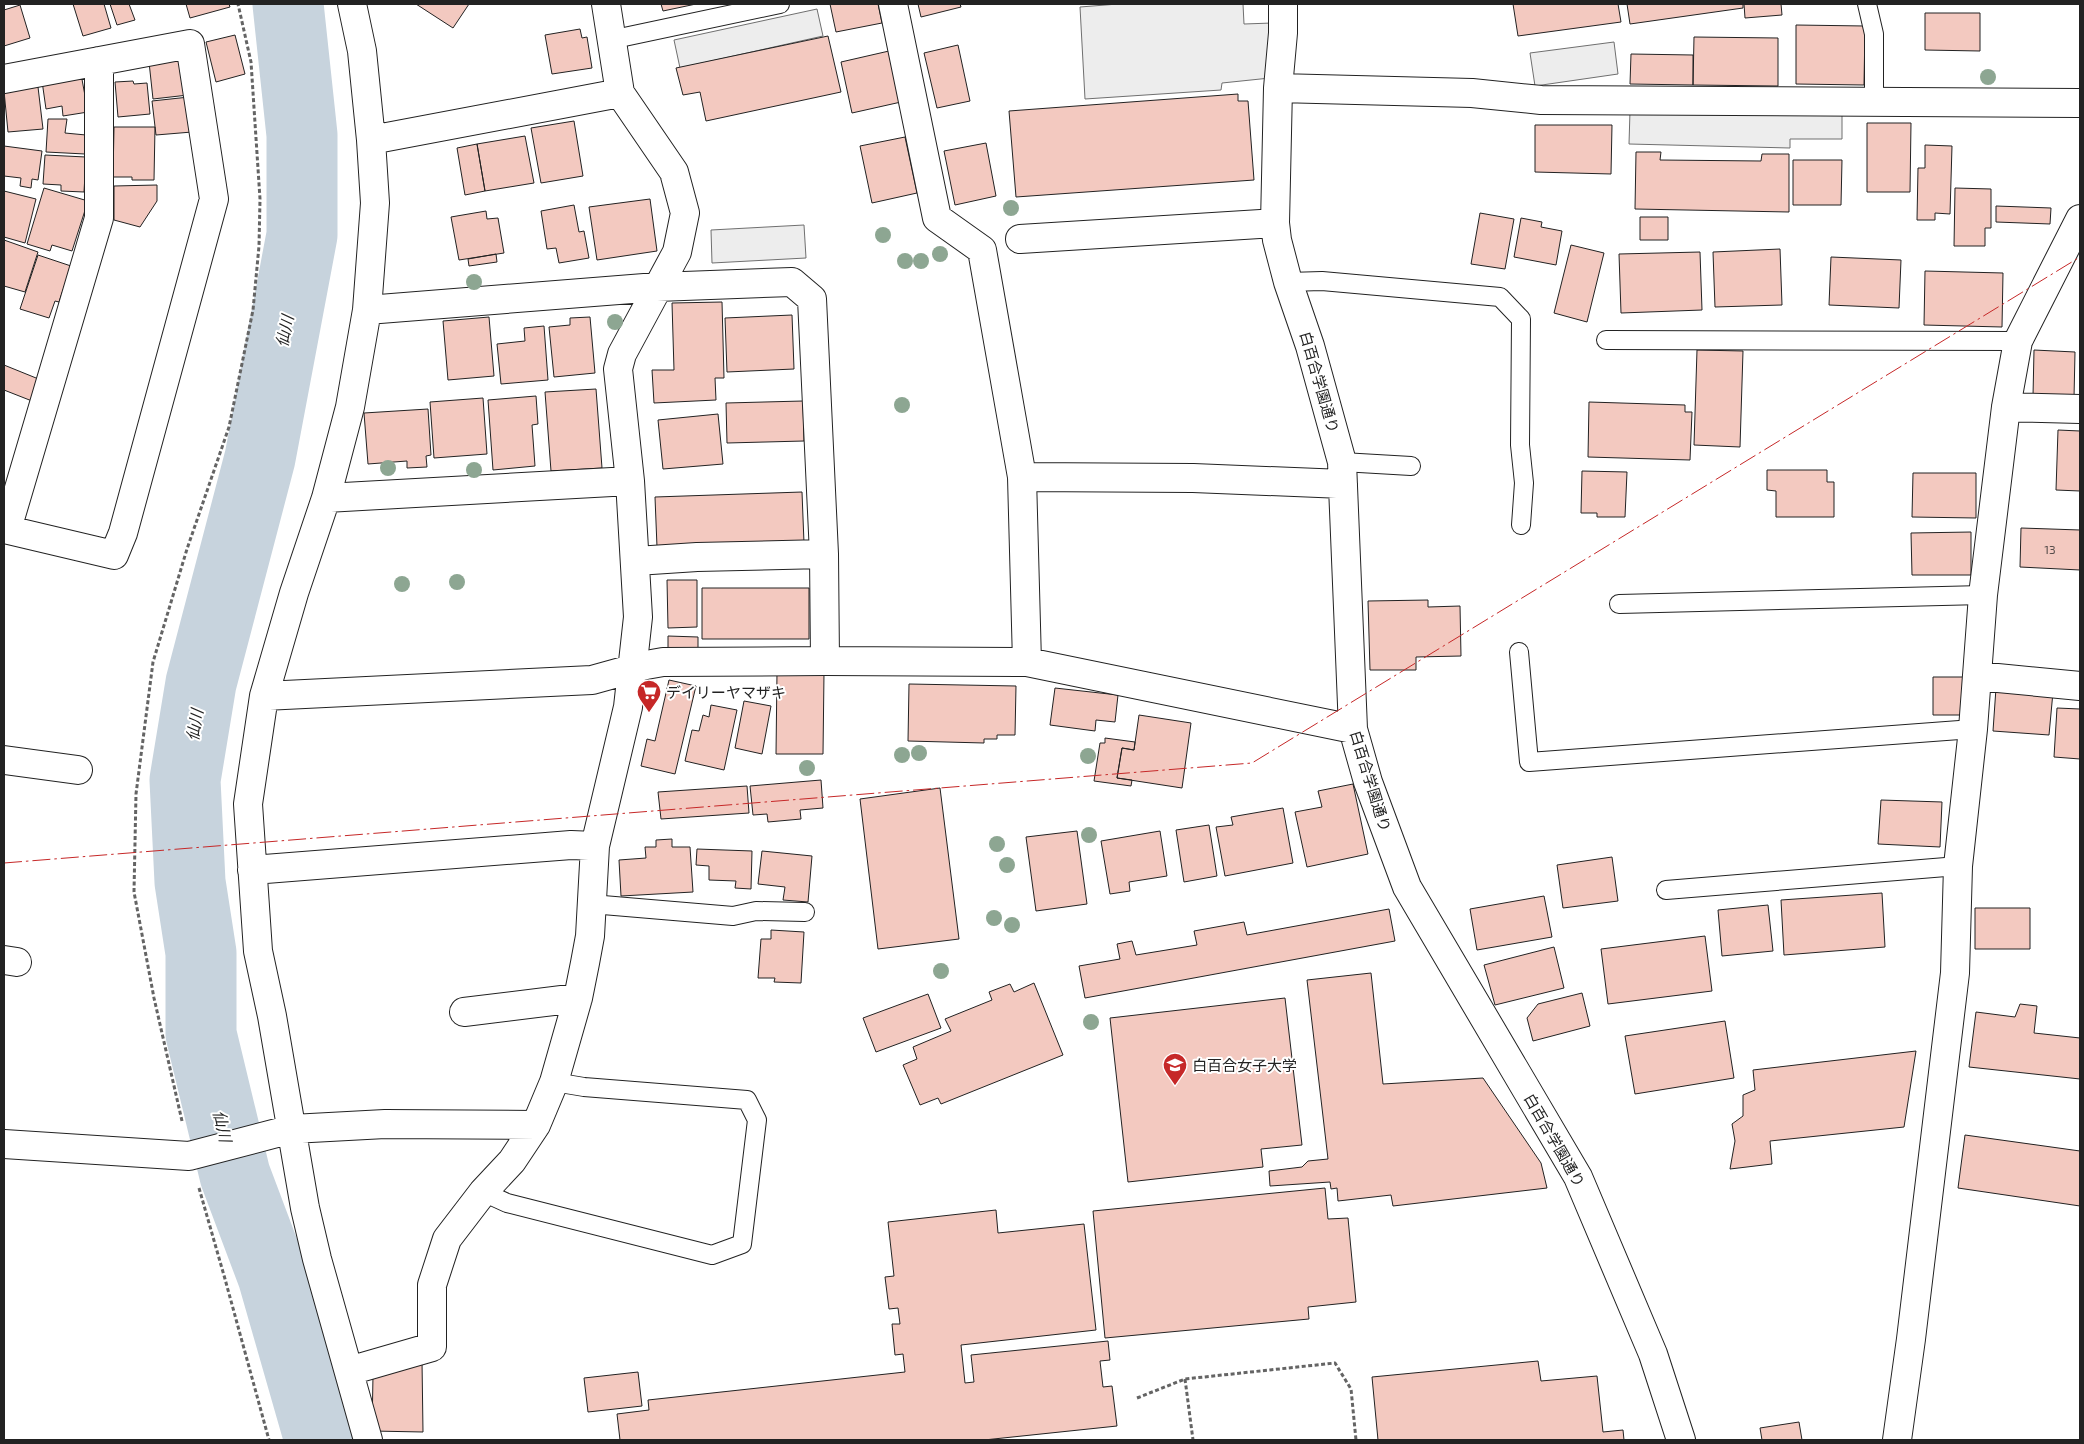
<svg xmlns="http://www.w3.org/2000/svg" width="2084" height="1444" font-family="'Exo 2','Noto Sans JP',sans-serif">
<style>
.parking{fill:#ededed;stroke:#6f6f6f}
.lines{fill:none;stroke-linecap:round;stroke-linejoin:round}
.river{stroke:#c7d3dd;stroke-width:71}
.building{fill:#f3c9c0;stroke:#222}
.lane-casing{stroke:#222;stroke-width:20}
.street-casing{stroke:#222;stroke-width:30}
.path{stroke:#646464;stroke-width:3;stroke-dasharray:4 2.5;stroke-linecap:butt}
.lane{stroke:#fff;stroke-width:18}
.street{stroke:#fff;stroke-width:28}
.power{stroke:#c62828;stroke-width:1;stroke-dasharray:18 4 2.5 4;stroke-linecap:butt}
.tree{fill:#8da692}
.labels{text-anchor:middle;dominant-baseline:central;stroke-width:4;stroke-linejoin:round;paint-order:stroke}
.number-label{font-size:12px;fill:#564c4a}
.street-label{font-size:15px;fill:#222;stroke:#fff}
.poi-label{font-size:15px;fill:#222;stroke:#fff;text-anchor:start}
.water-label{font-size:16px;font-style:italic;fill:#222;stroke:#fff}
</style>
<rect width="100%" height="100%" fill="#fff"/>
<path class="parking" d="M1118,4h125l1,20 28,-1 -2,55 -48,5 -1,7 -136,9 -5,-92z
M817,9l6,27 -143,32 -6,-28z
M1614,42l4,32 -83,12 -5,-33z
M1630,111l212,4v24h-52v9l-161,-4z
M804,225l2,33 -94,5 -1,-33z"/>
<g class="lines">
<path class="river" d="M288,4l14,131v100l-42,223 -59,225 -16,97 5,102 11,71v81l34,141 38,101 47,164"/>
</g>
<path class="building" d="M73,4h31l7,24 -28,8z
M110,4h19l6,16 -18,5z
M186,4h43l1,3 -40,11z
M416,4h53l-16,24z
M661,4h35l-33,7z
M830,4h48l4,19 -46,9z
M918,4h42l1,3 -40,10z
M1513,4h105l3,18 -103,14z
M1627,4h116v4l-113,16z
M1744,4h37l1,11 -37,3z
M20,5l10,33 -26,8v-36z
M1925,13h55v38l-55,-1z
M1796,25l69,1 -1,59 -68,-1z
M580,29l2,9 5,-1 5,31 -40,6 -7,-39z
M235,35l10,39 -29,8 -10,-40z
M828,36l13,56 -135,29 -6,-29 -17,3 -7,-27z
M1694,37l84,1v48l-85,-1z
M958,45l12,56 -33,7 -13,-55z
M889,51l12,51 -49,11 -11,-51z
M1631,54l62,1v30l-63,-1z
M179,60l9,35 -35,4 -4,-37z
M81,74l7,38 -25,4 -1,-10 -16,3 -4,-28z
M133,81l1,3 13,-1 3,31 -32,3 -3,-35z
M38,87l5,42 -35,3 -4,-41z
M1238,94v7h10l6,79 -238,17 -7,-86z
M189,97l3,35 -36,3 -4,-34z
M48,119h19l-2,14 21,2 -1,19 -39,-2z
M574,121l9,55 -42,7 -10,-55z
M1867,123h44l-1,69h-43z
M1535,125h77l-1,49 -76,-2z
M114,127h41l-1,53h-22v-3h-19z
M525,136l9,47 -49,8 -8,-47z
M905,137l12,56 -45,10 -12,-57z
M986,143l10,53 -41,9 -11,-54z
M477,144l8,47 -20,4 -8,-47z
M1925,145l27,1 -2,68 -15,-1v7h-18l1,-52h7z
M4,146l38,5 -4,29 -6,-1 -1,9 -11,-2 1,-8 -17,-2z
M1636,152h25l-1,8 101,1 1,-7h27v58l-154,-3z
M45,155l41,2 -2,35 -23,-1v-6l-18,-1z
M1793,160h49l-1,45h-48z
M157,185v16l-17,26 -26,-7v-34z
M44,188l44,13 -16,50 -20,-6 -2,6 -23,-7z
M1955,188l36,1v39h-6v18h-31z
M4,191l32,8 -11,44 -21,-6z
M650,199l7,52 -60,9 -8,-53z
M574,205l5,27 5,-1 5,27 -30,5 -3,-15 -9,1 -6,-38z
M1996,206l55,2 -1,16 -54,-2z
M486,211l1,8 11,-1 6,35 -45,7 -8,-43z
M1480,213l34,6 -9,50 -34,-5z
M1640,217h28v23h-28z
M1521,218l21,4 -1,5 21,4 -6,34 -42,-8z
M4,240l34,12 -13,40 -21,-6z
M1571,245l33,8 -17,69 -33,-9z
M1780,249l2,56 -67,2 -2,-55z
M1700,252l2,58 -81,3 -2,-59z
M496,254l1,8 -28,4 -1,-7z
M38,255l33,11 -12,36 -4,-1 -6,17 -29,-9z
M1831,257l70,3 -2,48 -70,-3z
M1925,271l78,2 -1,54 -78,-2z
M722,302l2,76h-9l1,22 -62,3 -2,-33h22l-2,-67z
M792,315l2,54 -67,3 -2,-54z
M489,317l5,59 -46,4 -5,-59z
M590,317l5,56 -41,4 -5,-50 21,-2v-7z
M544,326l4,54 -47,4 -4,-40 28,-3 -1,-13z
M1697,350l46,1 -3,96 -46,-2z
M2034,350l41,2 -1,46 -41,-2z
M4,365l37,15 -9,21 -28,-11z
M596,389l6,79 -51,3 -6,-79z
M536,396l2,28 -6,1 3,41 -42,4 -5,-70z
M483,398l4,56 -53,4 -4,-56z
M803,401l1,40 -77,2 -1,-40z
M1589,402l96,3v7h7l-2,48 -102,-3z
M428,409l3,46 -5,1 1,11 -20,1v-7l-39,3 -4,-51z
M718,414l5,50 -60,5 -5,-49z
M2058,430l22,1v60l-24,-1z
M1767,470h60v12h7v35h-58v-26l-9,-1z
M1582,471l45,1 -2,45h-28v-4h-16z
M1913,473h63v45l-64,-1z
M802,492l2,51 -147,4 -2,-50z
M2021,528l59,2v40l-60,-3z
M1971,532v43h-59l-1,-42z
M667,580h30v47l-29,1z
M702,588h107v51h-107z
M1428,600v7l32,-1 1,50 -45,1v13h-46l-2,-69z
M668,636l30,1v14h-30z
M777,672l47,1 -1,81h-47z
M1933,677h34v38h-34z
M669,680l27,6 -21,88 -34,-8 6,-27 8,2z
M909,684l107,2 -1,49h-18v4h-13v4l-76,-2z
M1055,688l63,7 -3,27 -19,-2 -1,11 -45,-6z
M1996,688l57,4 -4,43 -56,-4z
M744,701l27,5 -9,48 -27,-6z
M711,705l26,5 -13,60 -39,-9 7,-31 7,1 4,-16 6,2z
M2057,708l23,1v50l-26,-2z
M1139,715l52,8 -9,65 -65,-10 5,-30 12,2z
M1105,738l30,4 -1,8 -12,-2 -5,30 15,2 -1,6 -37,-5 6,-38h5z
M821,780l2,28 -23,2 1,9 -33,3 -1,-8 -14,1 -3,-29z
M1353,784l15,70 -61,13 -12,-55 27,-5 -4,-16z
M747,786l2,27 -88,6 -3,-27z
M940,788l19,151 -81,10 -18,-150z
M1881,800l61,2 -2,45 -62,-3z
M1283,808l10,55 -68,13 -9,-49 17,-2 -2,-8z
M1209,825l8,51 -33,6 -8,-52z
M1077,831l10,73 -51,7 -10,-74z
M1160,831l7,45 -38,6 1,9 -20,3 -9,-53z
M672,839v8h18l3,45 -72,4 -2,-36 27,-2 -1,-11h11v-7z
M697,849l55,2 -1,38 -16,-1 1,-7 -27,-1v-14l-13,-1z
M762,851l50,5 -4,46 -25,-2 2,-13 -27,-3z
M1612,857l6,44 -55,7 -6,-43z
M1882,893l3,54 -101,8 -3,-55z
M1544,896l8,41 -75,13 -7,-41z
M1768,905l5,46 -51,5 -4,-46z
M1975,908h55v41h-55z
M1389,909l6,32 -310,57 -6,-32 41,-7 -3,-15 15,-3 4,14 61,-10 -3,-14 50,-9 3,13z
M771,930l33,2 -3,51 -27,-1 1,-4h-17l3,-39h10z
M1705,936l7,55 -104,13 -7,-55z
M1554,947l10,41 -69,17 -11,-40z
M1371,973l12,111 100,-6 58,85 6,25 -154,18 -2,-11 -53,6 -1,-13 -6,1 -1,-7 -60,4 -1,-15 33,-4 6,-6 20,-2 -21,-179z
M1034,983l29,72 -122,49 -3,-6 -18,7 -17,-40 14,-6 -4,-12 38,-16 -6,-12 47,-19 -3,-8 21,-8 4,8z
M1582,993l8,33 -57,15 -6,-23 11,-14z
M928,994l13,34 -65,24 -13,-34z
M1285,998l17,147 -41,4 2,18 -135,15 -18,-164z
M2020,1004l17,2 -3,27 46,5v41l-111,-12 7,-55 39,5z
M1725,1021l9,57 -99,16 -10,-58z
M1916,1051l-12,76 -134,14 2,23 -42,5 5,-28 -3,-17 11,-8v-21l12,-5 -2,-20z
M1965,1135l115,16v55l-122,-18z
M1325,1188l3,31 20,-1 8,84 -48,5 1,12 -204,19 -12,-127z
M996,1210l2,23 86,-9 12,106 -135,15 4,38 9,-1 -3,-27 137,-14 2,19 -10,1 3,26 9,-1 5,40 -133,14h-364l-3,-26 32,-4 -1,-10 257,-28 -2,-18 -8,1 -3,-31h8l-2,-16 -9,1 -4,-32 9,-1 -6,-54z
M422,1361l1,71 -51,-1 1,-56z
M1538,1361l3,20 56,-5 6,56 20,-2 1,10h-246l-6,-63z
M638,1372l4,34 -54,6 -4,-34z
M1799,1422l3,18h-40l-2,-12z"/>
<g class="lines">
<defs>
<path id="lane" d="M1867,4l7,30v68
M610,40l170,-36
M1288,282l34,-1 178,16 21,22 -1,126 4,38 -3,42
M1606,340l412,1
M1342,462l69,4
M1619,604l364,-9
M1519,652l10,110 444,-33
M1666,890l292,-24
M591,904l142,12 23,-5 49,1
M483,1192l24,11 205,52 30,-11 15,-124 -10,-20 -163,-13 -30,-5"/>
<path id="street" d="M352,4l10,47 9,89 4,63 -8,107 -17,97 -24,91 -32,95 -30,103 -16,108 10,147 14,65 33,192 12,51 51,181
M893,4l44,214 45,32 40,227 5,185
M1283,4v29l-5,55 -3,135 2,17 11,42 22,64 32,116 11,267 15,53 39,105 171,290 75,177 28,86
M4,79l186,-35 24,155 -91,334 -9,22 -110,-26
M1278,88l194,5 69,7 539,3
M371,140l249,-47
M1020,239l255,-16
M367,310l290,-23 135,-5 20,17 12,255 1,107
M2006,407l74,2
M1022,477l171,1 150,6
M326,498l304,-17
M7,529l92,-311v-157
M636,561l61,-4 127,-3
M1977,676l103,10
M264,696l328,-16 54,-15 17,-3 162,-1 202,1 326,67
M4,760l74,10
M252,870l319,-25 24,1
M4,960l13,2
M464,1012l114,-14
M4,1144l185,12 103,-27 93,-5 151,1
M349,1371l83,-24v-62l15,-46 36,-47 29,-31 24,-36 18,-43 24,-84 7,-35 5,-27 5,-90 33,-139 10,-90 -8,-136 -12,-112 4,-15 55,-102 8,-39 -11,-41 -54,-79 -14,-89
M1897,1440l14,-101 44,-366 3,-107 15,-137 10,-134 23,-188 12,-66 62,-122"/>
</defs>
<use href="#lane" class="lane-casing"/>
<use href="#street" class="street-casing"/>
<path class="path" d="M182,1121l-28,-123 -20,-106 2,-98 17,-132 34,-113 42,-122 24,-117 6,-64 1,-47 -9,-137 -13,-58
M199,1188l26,91 44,161
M1185,1379l8,61
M1137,1398l48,-19 150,-16 16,26 5,51"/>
<use href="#lane" class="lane"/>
<use href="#street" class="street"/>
<path class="power" d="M4,863l1248,-100 828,-506"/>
</g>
<g class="tree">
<circle cx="1988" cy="77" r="8"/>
<circle cx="1011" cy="208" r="8"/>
<circle cx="883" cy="235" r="8"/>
<circle cx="940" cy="254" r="8"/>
<circle cx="905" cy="261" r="8"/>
<circle cx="921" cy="261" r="8"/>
<circle cx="474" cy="282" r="8"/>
<circle cx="615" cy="322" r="8"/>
<circle cx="902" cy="405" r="8"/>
<circle cx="388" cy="468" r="8"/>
<circle cx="474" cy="470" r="8"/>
<circle cx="457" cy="582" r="8"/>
<circle cx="402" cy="584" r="8"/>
<circle cx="919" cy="753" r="8"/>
<circle cx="902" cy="755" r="8"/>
<circle cx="1088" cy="756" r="8"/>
<circle cx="807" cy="768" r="8"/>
<circle cx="1089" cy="835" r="8"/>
<circle cx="997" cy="844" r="8"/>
<circle cx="1007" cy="865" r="8"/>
<circle cx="994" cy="918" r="8"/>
<circle cx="1012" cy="925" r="8"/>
<circle cx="941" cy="971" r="8"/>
<circle cx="1091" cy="1022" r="8"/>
</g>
<defs>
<symbol id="supermarket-pin" viewBox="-11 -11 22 30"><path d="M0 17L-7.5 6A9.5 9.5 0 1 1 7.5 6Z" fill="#c62828" stroke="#fff"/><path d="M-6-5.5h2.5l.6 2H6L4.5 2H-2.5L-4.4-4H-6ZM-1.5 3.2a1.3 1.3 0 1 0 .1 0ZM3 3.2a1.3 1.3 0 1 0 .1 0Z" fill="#fff"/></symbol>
<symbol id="university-pin" viewBox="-11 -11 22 30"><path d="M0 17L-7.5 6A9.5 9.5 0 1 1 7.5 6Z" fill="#c62828" stroke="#fff"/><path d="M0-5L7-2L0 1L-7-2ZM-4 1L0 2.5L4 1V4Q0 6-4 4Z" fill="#fff"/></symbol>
</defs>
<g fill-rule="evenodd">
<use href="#supermarket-pin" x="635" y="678" width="28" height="38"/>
<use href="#university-pin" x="1161" y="1051" width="28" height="38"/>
</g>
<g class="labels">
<g class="number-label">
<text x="2050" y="549">13</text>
</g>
<g class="street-label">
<text transform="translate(1320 382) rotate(74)">白百合学園通り</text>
<text transform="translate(1371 781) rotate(73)">白百合学園通り</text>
<text transform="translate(1555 1140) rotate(60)">白百合学園通り</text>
</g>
<g class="poi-label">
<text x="666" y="692">デイリーヤマザキ</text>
<text x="1192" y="1065">白百合女子大学</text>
</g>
<g class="water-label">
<text transform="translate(284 331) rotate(-79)">仙川</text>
<text transform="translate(194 725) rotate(-81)">仙川</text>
<text transform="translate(223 1126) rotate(77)">仙川</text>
</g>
</g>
<rect width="2084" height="1444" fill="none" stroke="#222222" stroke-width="10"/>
</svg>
